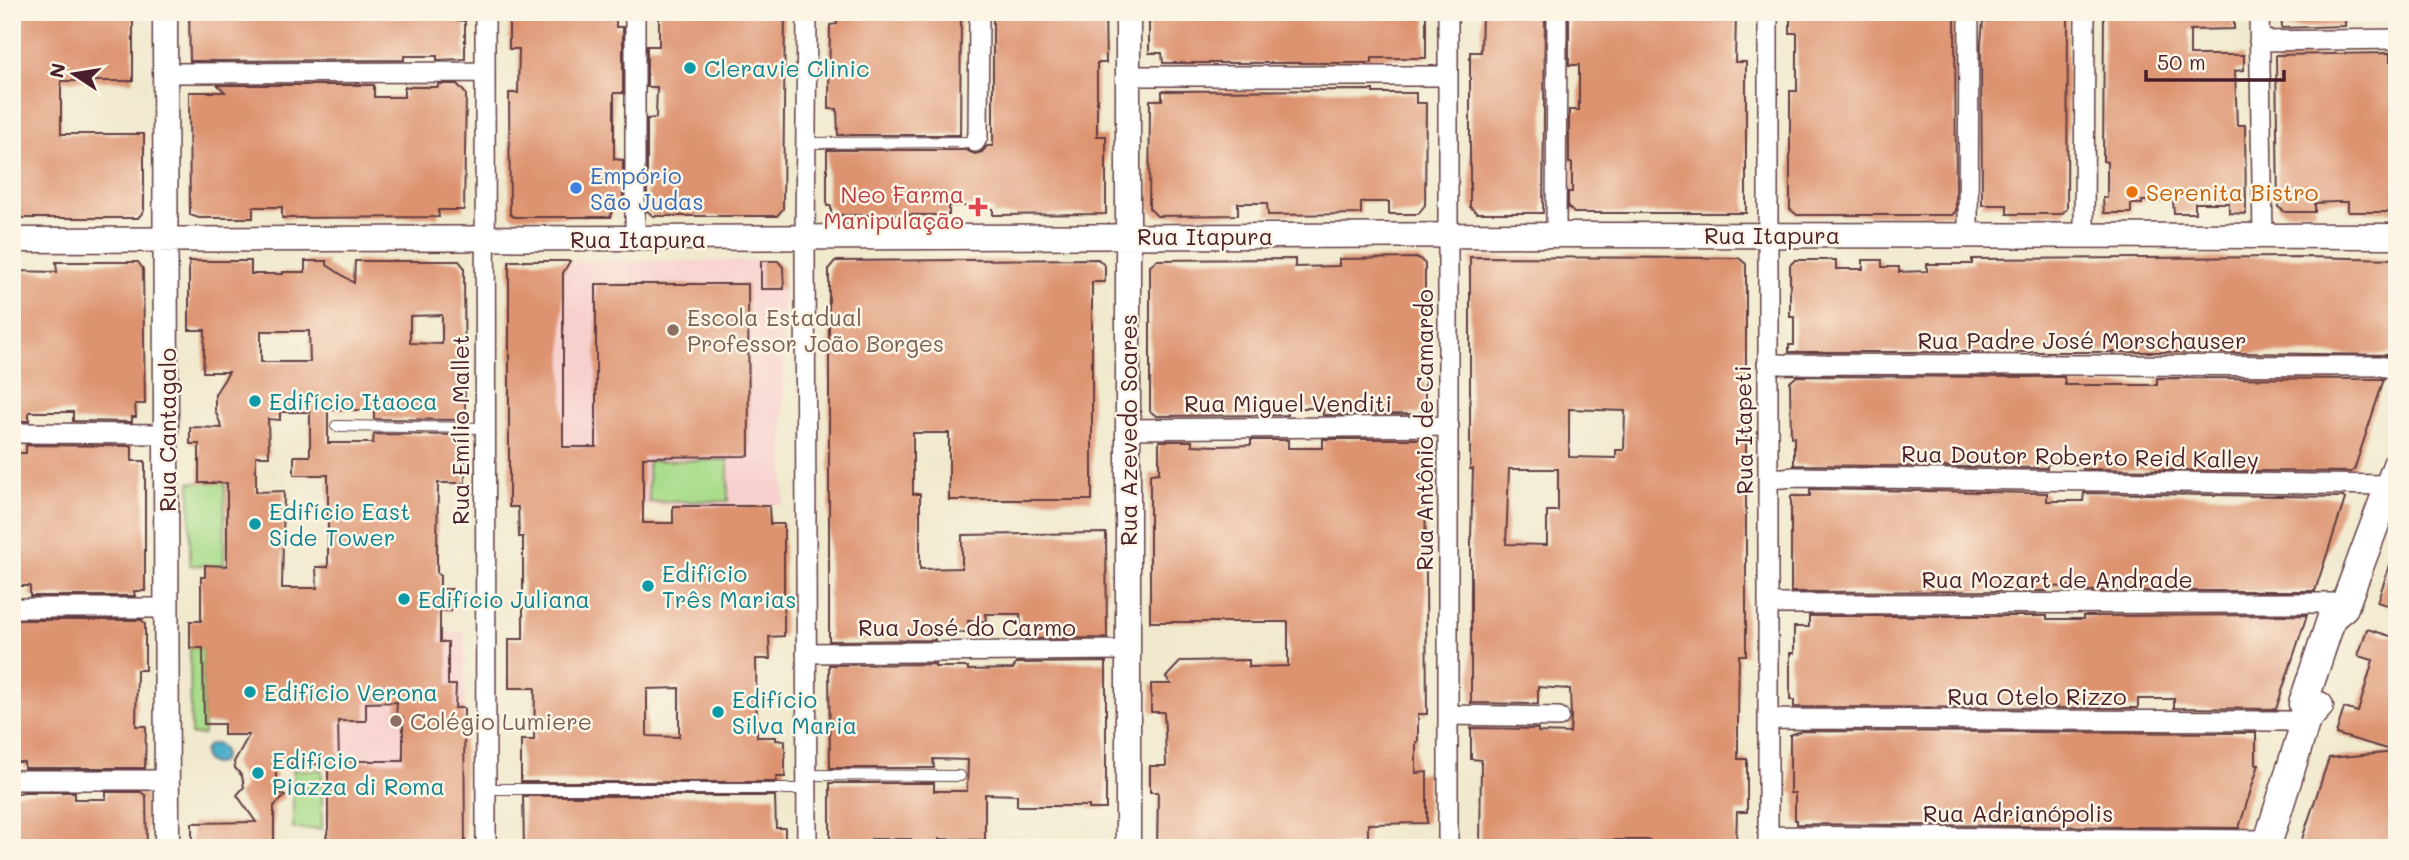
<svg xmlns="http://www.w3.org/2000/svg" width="2409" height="860" font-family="Mali,sans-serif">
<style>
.built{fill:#f7d0ce}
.green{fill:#a9dc8b;stroke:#7a7e5b;stroke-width:2}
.water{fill:#4aaec9;stroke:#4a667a;stroke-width:2}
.building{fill:#dd9370;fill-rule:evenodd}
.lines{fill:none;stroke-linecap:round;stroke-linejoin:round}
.service-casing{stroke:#633d43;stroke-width:12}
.minor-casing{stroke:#633d43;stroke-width:22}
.tertiary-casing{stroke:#633d43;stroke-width:27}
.secondary-casing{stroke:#633d43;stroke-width:31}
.service{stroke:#fff;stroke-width:10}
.minor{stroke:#fff;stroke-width:19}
.tertiary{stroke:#fff;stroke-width:24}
.secondary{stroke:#fff;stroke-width:28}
.culture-dot{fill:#0f9aa8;stroke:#fcf5e5;stroke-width:2.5}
.shop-dot{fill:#3f7fe0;stroke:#fcf5e5;stroke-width:2.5}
.food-dot{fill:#e8710a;stroke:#fcf5e5;stroke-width:2.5}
.health-dot{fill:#e0444e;stroke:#fcf5e5;stroke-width:2.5}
.education-dot{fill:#8d6e63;stroke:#fcf5e5;stroke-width:2.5}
.labels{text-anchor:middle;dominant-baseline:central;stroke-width:5;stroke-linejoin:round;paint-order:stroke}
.culture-label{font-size:23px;fill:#0d838f;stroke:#fcf5e5;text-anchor:start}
.shop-label{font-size:23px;fill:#366cbe;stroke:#fcf5e5;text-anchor:start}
.food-label{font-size:23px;fill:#c56008;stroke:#fcf5e5;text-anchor:start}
.health-label{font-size:23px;fill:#be3a42;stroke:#fcf5e5;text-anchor:end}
.street-label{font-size:23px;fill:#4a1f2b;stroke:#fcf5e5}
.education-label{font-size:23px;fill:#785e54;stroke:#fcf5e5;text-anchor:start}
</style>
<rect width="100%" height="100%" fill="#fcf5e5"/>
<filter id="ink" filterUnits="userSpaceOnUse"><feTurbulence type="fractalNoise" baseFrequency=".0143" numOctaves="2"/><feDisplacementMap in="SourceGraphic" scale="14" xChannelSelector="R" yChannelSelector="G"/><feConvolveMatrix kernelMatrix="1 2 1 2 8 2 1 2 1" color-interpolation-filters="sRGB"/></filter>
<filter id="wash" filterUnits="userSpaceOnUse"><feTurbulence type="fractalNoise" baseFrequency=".00686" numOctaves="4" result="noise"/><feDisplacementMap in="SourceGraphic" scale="28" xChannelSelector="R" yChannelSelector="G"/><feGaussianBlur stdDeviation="1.57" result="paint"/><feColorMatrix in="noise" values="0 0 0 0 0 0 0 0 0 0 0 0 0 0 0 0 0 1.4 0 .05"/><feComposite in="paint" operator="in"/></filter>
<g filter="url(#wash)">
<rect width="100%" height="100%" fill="#f0e9cd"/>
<path class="built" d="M570,261h208l5,6 1,238 -221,2v-234z
M465,632l-1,129 -136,1v-129z"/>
<path class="green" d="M728,460v41l-79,1 -1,-41z
M190,482l35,1 -1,83 -34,-1z
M190,648h13l1,87h-13z
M293,770h29v59h-29z"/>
<path class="water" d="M204 754a10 10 0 1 1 20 0a10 10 0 1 1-20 0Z"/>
<g id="blocks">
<path class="building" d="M12,12h121v69h-72v53h83v77l-6,7h-126z
M189,12h267v8l9,1v38l-28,1v-4h-33v4l-214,1z
M509,12h107v15h7v66h-9v66l9,1v46l-11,-1 -1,12h-97l-4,-3 -1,-121h9l1,-44h-10z
M659,12h126l-2,197 -6,7h-124l-6,-5v-92l9,-1 1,-31h-10v-41h12z
M837,12h124l-1,123h-122l-1,-26h-8v-11l1,-73 7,-1z
M993,12h112l1,51h-9v73h9v78l-113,1v-6h-15l1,-3h-30v9h-118v-9h-4v-56h138l10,4 7,-2 5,-6h6z
M1149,12h277v46h-54v5h-209l-1,-10h-13z
M1482,12h63l-2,201h-66l-7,-6v-155h11z
M1569,12l167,3 -1,47h11v151h-172l-6,-6v-15h4v-29h-3v-53h10v-45h-10z
M1863,12h92l1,199 -4,4h-155l-7,-6v-118h7v-58h-7v-19z
M1992,12h76l-1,197 -6,5h-54v-9h-25l-1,-162 2,-22h9z
M2104,12h130v17l-44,1v25h54v15l-9,1 2,54h8l1,89 -17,-1v-10h-34v10h-21l-1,-12h-31v3h-11v9h-27l-1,-15h4v-36l-4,-1z
M2281,12h64v14l-63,2z
M2390,53v8h7v151h-49v-10h-13l-20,1v9h-30l-7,-5 -2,-152z
M438,84h19l9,10 -2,116h-26l1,7 -157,1v-11h-29v11h-54l-9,-3 -1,-123h36l-7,-7h156v12h30v-10h34z
M1373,90v3h43v10h10l-1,102 -7,9h-29v-12h-28v12l-93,1 -1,-12h-29v12l-81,1 -8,-8 1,-108h12v-9z
M1470,257l269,1 7,6v391h-7l-1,66v38h9v53h-10l-1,36h-86v-8h-87l-1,7 -82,1 1,-88 -10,-1v-31l67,1v3l32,1 1,-16 -1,-28 -32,-2v17l-67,-1v-165l2,-69h-3zM1569,409l56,2 -1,39h-8v8l-47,-1zM1509,469h49v42h-11v34l-41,-1z
M2304,257l93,2v79l-5,15 -3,2 -233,-3h-367v-7h5v-28h-4v-52l5,-5h41v9h27v-9h19v7h17v5l28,-1v-7h45v-5z
M1419,258l6,6v145l-7,5 -95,1v-7h-36v7l-131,1 -6,-5v-145l7,-6 138,-1v8l44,-1v-7z
M1098,259l7,7v16h-13v218h-143v-67h-36v61h7v75l42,-1v-33l144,-2 1,105 -85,1 -2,-25h-35l1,7h-18v11l-33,1v7l-106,1v-373l6,-7z
M189,261h62v13h32v-2h22v-11h22v4l27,18 1,-22h104l5,6 1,153 -91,-1v-9h-46v33h45l1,-9 91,1v48h-27l-1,67v23l3,3v13h12l-1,22 -11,-1v32h8v43h8l-1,23h9l1,140h-141l4,-19v-65h-40l-12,7v19l9,6 -11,10v42h-82v-25l64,-1 -19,-27 7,-8 -2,-11 -7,-8 -1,-6 15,-27h-25v-11h-20l-1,-76h-13v-27h11v-44h4v-12l22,1v-83h-28v-39h-9v-17l32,1 -7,-18v-16l14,-22h-26l2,-42h-16zM442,315v29l-32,-1v-27zM261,331h48l1,31h-49zM280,412h30v44h-16v19h34v92h-12l1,21h-35l2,-97 -28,1v-36h13l-1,-37 12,1zM397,702l-1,15h7v44h-64l-1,-40h28v-18z
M509,261h61l-7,12v174h33v-163h152l1,172 -106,1v66h30v-17h96l1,18h14v112l-15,1 1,22h-14l1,78h19v3l9,1v36h-9v5h-255v-42h13l1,-52h-26v-49h14v-102h-4l-1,-30h-9zM679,688v49l-32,-1v-47z
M761,261h17l5,6 1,22h-23z
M56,262h82l5,7 2,135h-10l1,13h-4v5l-59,-1v-9h-44v9h-17v-150l45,1z
M1797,376l267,1 1,8h92v-7l227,1 -30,91 -3,2 -268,-3v-5h-36v4l-253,-3v-28h-3l-1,-55z
M1323,439h97l5,5 2,270h-9v28h-2v31l11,-1v51l-59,1v20h-66v4h-145l1,-56h-8v-26h16l-1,-35 -1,-19h-13v-28h20l-5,-7 15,-16 68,-1v7l39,-1v-44h-138v-148l9,-1v-32h33v4l26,1 33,-1v-5h37v8h35z
M26,445l106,1v15h13v130h-11l1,5h-105v-10h-18v-133h14z
M1810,489l237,4v8h36l1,-8 259,4 2,2 -30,92h-231v-5l-37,1v4l-256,1v-96h19z
M2395,551h2v57l-20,-6z
M2307,615l-31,94 -102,-1v-9h-36v9l-344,-1v-7h-4v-47h4v-26h15v-11h238v3h36v-3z
M12,620h130l3,4v46h-8l-1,56h10l-1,42h-121v-6h-12z
M2367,629l30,9v114l-61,-18 8,-26 14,4 15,-52 -15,-4z
M1106,662v147h-17v-3h-72v-11l-32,-1v46l-46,-1v9h-28v-9h-40v6h-4v3h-37v-65h104v8h33l1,-31 -35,-1 1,9h-104l-1,-103 106,-1v3h33v3l45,-1 3,-6z
M1801,731l455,2v31h3l-20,64 -442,-4v-4h-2v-27h-5v-58z
M2397,752v62l-11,34h-87l30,-90z
M24,792h51v7h31v-7h35l5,4 1,52h-132l-3,-54z
M523,796h252l1,32h9v20h-261z"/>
</g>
</g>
<g filter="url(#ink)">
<use href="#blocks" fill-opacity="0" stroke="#633d43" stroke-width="2"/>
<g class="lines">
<defs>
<path id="service" d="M806,143l169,-1
M336,426l148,2
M806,775l154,1
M485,789h321"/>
<path id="minor" d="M485,12l1,836
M1448,12v836
M1768,12v836
M2259,12l4,223
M2259,41l138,-2
M166,73l318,-1
M1128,76h320
M975,142l3,-6 1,-124
M1556,235l1,-223
M1968,235l1,-223
M2084,236l1,-224
M635,239v-227
M1767,364l612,2 18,3
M1128,429l321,-3
M12,433l155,1
M1769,479l26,-2 595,8
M1768,604l577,-1
M12,608h156
M806,653l322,-3
M1448,715l111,2
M1770,719l516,2 19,2
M12,780h155
M1768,836l500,4
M807,848l-2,-610 2,-226"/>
<path id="tertiary" d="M165,12l2,836
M12,240l1544,-5 841,1
M1128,848v-836"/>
<path id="secondary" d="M2306,720l-3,-16 29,-87 12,-10 53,-142
M2266,848l40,-128 13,-14"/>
</defs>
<use href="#service" class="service-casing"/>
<use href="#minor" class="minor-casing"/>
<use href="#tertiary" class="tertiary-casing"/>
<use href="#secondary" class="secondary-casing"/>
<use href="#service" class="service"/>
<use href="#minor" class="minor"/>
<use href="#tertiary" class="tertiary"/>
<use href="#secondary" class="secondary"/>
</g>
</g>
<g class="culture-dot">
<circle cx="690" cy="68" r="7"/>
<circle cx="255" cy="401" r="7"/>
<circle cx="255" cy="524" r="7"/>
<circle cx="648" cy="586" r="7"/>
<circle cx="404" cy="599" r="7"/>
<circle cx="250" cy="692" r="7"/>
<circle cx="718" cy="712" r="7"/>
<circle cx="258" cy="773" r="7"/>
</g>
<circle class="shop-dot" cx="576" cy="188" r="7"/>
<circle class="food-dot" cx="2132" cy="192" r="7"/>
<path class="health-dot" d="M974.5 196.5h7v7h7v7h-7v7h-7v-7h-7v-7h7z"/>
<g class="education-dot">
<circle cx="673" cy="330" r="7"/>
<circle cx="396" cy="721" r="7"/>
</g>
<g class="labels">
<g class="culture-label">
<text x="704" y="68">Cleravie Clinic</text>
<text x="269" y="401">Edifício Itaoca</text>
<text x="269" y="511">Edifício East<tspan x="269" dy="26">Side Tower</tspan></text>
<text x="662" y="573">Edifício<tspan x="662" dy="26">Três Marias</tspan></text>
<text x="418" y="599">Edifício Juliana</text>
<text x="264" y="692">Edifício Verona</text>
<text x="732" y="699">Edifício<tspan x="732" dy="26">Silva Maria</tspan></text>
<text x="272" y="760">Edifício<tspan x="272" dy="26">Piazza di Roma</tspan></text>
</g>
<g class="shop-label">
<text x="590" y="175">Empório<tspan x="590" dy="26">São Judas</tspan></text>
</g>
<g class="food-label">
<text x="2146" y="192">Serenita Bistro</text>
</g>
<g class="health-label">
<text x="964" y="194">Neo Farma<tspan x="964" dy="26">Manipulação</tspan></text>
</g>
<g class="street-label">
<text x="1772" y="235">Rua Itapura</text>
<text x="1205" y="236">Rua Itapura</text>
<text x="638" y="239">Rua Itapura</text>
<text x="2082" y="340">Rua Padre José Morschauser</text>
<text x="1288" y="403">Rua Miguel Venditi</text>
<text transform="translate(167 430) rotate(-90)">Rua Cantagalo</text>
<text transform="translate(460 430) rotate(-90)">Rua Emílio Mallet</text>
<text transform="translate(1128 430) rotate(-90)">Rua Azevedo Soares</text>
<text transform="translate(1424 430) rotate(-90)">Rua Antônio de Camardo</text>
<text transform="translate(1743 430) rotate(-91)">Rua Itapeti</text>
<text transform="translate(2080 456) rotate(1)">Rua Doutor Roberto Reid Kalley</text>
<text x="2057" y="579">Rua Mozart de Andrade</text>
<text x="967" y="627">Rua José do Carmo</text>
<text x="2037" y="696">Rua Otelo Rizzo</text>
<text x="2018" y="813">Rua Adrianópolis</text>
</g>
<g class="education-label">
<text x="687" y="317">Escola Estadual<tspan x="687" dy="26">Professor João Borges</tspan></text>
<text x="410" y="721">Colégio Lumiere</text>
</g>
</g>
<rect width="2409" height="860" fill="none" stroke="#fcf5e5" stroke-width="42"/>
<g transform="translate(74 74) rotate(282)" stroke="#fcf5e5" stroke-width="5" paint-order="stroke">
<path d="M0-5L12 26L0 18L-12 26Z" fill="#4a1f2b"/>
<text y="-10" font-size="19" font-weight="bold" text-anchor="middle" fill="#4a1f2b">N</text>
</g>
<path d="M2146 70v10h138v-10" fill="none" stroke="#4a1f2b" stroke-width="3.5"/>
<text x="2157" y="70" font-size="21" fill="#4a1f2b" stroke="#fcf5e5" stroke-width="5" paint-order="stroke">50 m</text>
</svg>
